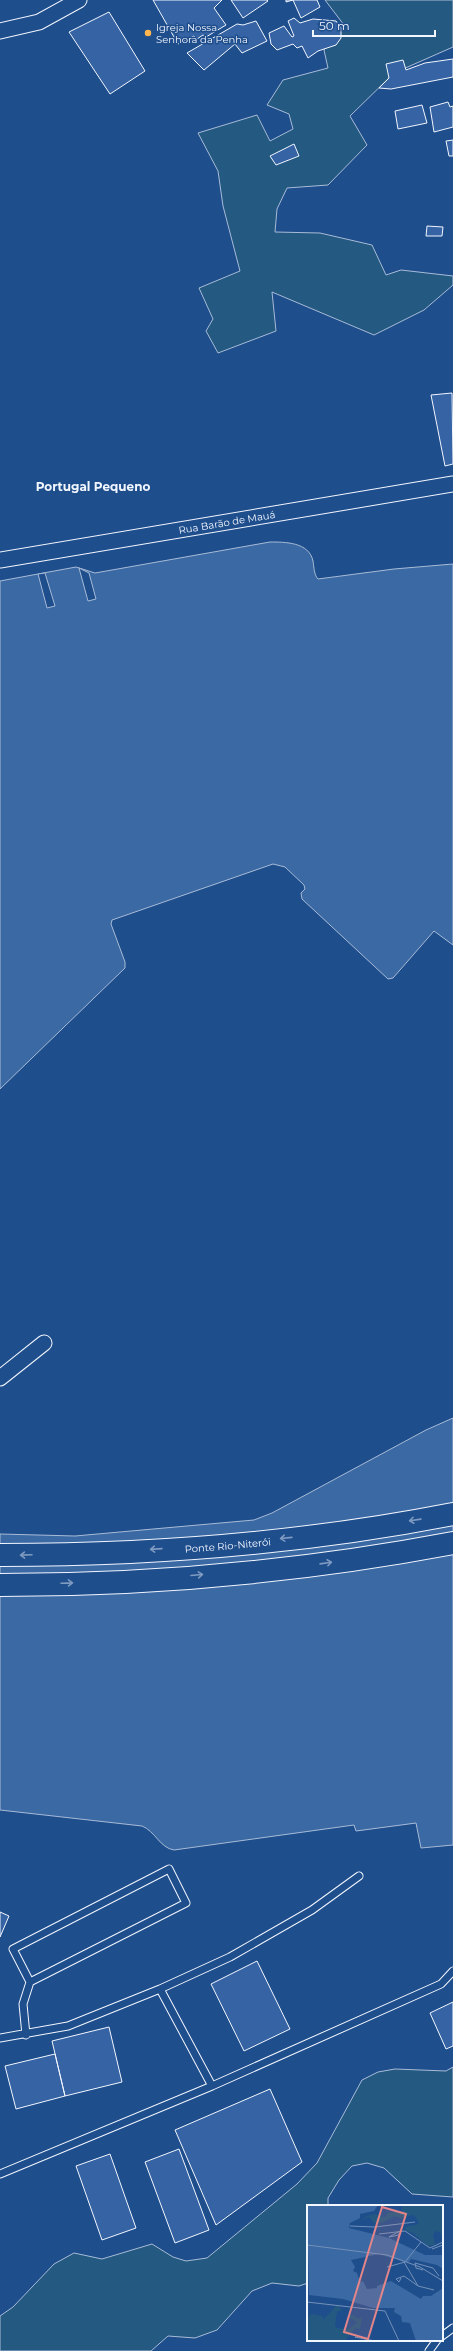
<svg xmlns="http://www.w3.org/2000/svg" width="453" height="2351" font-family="Montserrat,sans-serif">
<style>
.green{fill:#245a82;stroke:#a8bbd7}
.water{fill:#3b69a3;stroke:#a8bbd7}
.pier{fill:#1f4e8c;stroke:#a8bbd7}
.building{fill:#3563a3;stroke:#f2f6ff}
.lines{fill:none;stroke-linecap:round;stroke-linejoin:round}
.lane-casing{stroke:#f2f6ff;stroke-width:9}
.street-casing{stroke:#f2f6ff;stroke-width:17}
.highway-casing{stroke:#f2f6ff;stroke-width:24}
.lane{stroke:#1f4e8c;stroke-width:7}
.street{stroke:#1f4e8c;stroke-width:15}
.highway{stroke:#1f4e8c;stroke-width:22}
.oneway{stroke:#7e9ac0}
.poi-dot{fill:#ffb74d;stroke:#1f4e8c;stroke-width:1.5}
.labels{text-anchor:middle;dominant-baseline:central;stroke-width:3;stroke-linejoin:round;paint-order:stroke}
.poi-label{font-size:10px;fill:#f2f6ff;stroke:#1f4e8c;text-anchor:start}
.street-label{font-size:10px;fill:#f2f6ff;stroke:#1f4e8c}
.quarter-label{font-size:12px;font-weight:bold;fill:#f2f6ff;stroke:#1f4e8c}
.inset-road{fill:none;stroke:#7391ba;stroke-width:1}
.view{fill:#e38589;fill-opacity:0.15;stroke:#e38589;stroke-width:2}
.inset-edge{fill:none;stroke:#f2f6ff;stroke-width:2}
</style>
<rect width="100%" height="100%" fill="#1f4e8c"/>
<path class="green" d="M325,0h128v47l-59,26 -44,43 17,29 -39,40 -41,3 -10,21 -2,23 45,1 52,12 14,30 15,-5 52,6v9l-29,25 -50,25 -102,-43 4,39 -58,22 -12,-22 7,-12 -14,-31 41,-17 -17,-65 -5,-35 -20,-38 59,-18 13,26 23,-12 -4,-15 -22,-9 16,-25 45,-12 -4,-18 20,-25z
M453,2067v130l-41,-3 -28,-26 -17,-5 -15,3 -13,14 -11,18v8h-20v77l-9,3 -27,-3 -20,8 -35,39 -22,8 -27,-2 -17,15h-151v-35l13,-9 41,-43 20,-11 28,6 50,-15 21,13 13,4 21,-3 90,-74 20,-21 45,-83 16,-8 17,-3 51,2z"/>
<path class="water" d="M270,542c15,0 39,0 43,19 1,6 1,14 5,18l76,-10 59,-5v381l-19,-14 -41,47 -5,1 -86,-80 -1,-6 4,-4 -1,-4 -19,-18 -12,-3 -161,56 -1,4 14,38v6l-125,121v-508l76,-14 19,6z
M453,1418v427l-32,3 -5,-25 -60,8 -2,-6 -180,25c-14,-2 -19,-19 -32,-24l-142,-16v-276l75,2 179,-16 18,-7 154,-83z"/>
<path class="pier" d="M79,568l10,5 7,26 -8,2z
M45,573l10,33 -8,2 -9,-34z"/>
<path class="building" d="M153,0h69l-8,8 12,17 -20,12 -3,-2 -6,4 -3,-3 -16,8z
M231,0h36l1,1 -25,17z
M286,0h31l3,7 -19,11 -8,-18 -7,2z
M109,12l36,59 -35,23 -41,-62z
M294,18l6,5 13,-4 23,2 5,7v10l-5,7 -18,6 -10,7 -6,-12 -5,2 -4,-4 -16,6 -6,-6 -2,-11 15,-7 8,11 2,-1 -6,-15z
M256,21l11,20 -25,12 -7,-9 -31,26 -17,-17 50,-29 6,1z
M453,59v18l-62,12 -12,-1 10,-10 -3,-14 17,-4 3,10 19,-7z
M448,102l2,5 3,-1v21l-19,5 -4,-25z
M422,105l5,18 -29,6 -3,-18z
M453,140v16h-4l-3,-15z
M294,144l5,12 -23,9 -6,-9z
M427,226l16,1 -1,9h-16z
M452,393l1,71 -8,2 -14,-71z
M0,1912l9,4 -9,21z
M257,1961l33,68 -46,22 -33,-67z
M453,2002v44l-7,3 -16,-36z
M109,2027l13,55 -57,14 -13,-55z
M55,2054l10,42 -49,13 -11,-43z
M270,2089l32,73 -86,63 -41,-95z
M179,2149l30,81 -34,13 -30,-81z
M110,2154l26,74 -34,12 -26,-74z"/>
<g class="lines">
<defs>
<path id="lane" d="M160,1989l52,97
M26,2035l-3,-31 7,-22 156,-79 -17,-34 -156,80 17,33
M0,2038l68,-12 92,-37 70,-32 82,-47 47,-34
M0,2174l212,-88 229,-102 12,-13
M442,2336l11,-8
M429,2351l8,-11"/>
<g id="street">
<path d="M0,31l39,-9 40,-22"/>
<path id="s1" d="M0,560l453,-76"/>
<path d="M0,1378l44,-35"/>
</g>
<g id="highway">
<path id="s2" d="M0,1555c151,0 305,-12 453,-41"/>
<path d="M0,1585c151,0 305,-14 453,-42"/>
</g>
</defs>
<use href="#lane" class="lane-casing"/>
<use href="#street" class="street-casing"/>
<use href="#highway" class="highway-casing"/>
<use href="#lane" class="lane"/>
<use href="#street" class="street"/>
<use href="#highway" class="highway"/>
</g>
<defs><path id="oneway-shaft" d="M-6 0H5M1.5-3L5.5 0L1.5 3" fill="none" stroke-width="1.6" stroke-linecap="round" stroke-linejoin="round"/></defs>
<g class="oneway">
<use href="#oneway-shaft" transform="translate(415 1520) rotate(172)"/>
<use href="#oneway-shaft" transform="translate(286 1538) rotate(174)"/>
<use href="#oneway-shaft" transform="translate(156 1549) rotate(176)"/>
<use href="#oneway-shaft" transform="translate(26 1555) rotate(178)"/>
<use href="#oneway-shaft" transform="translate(326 1563) rotate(-8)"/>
<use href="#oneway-shaft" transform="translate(197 1575) rotate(-5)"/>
<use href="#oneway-shaft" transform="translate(67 1583) rotate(-2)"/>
</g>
<circle class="poi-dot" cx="148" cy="33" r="4"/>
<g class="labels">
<g class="poi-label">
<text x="156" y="27">Igreja Nossa<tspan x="156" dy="12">Senhora da Penha</tspan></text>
</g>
<g class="street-label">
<text stroke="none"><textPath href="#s1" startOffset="230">Rua Barão de Mauá</textPath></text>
<text stroke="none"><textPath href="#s2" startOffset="228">Ponte Rio-Niterói</textPath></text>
</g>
<g class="quarter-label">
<text x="93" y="486">Portugal Pequeno</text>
</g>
</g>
<g transform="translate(307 2205)">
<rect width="136" height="136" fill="#1f4e8c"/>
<path d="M94,0h42v35l-3,-8 -4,-1 -3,4 2,10 -7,1 -15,-13 -7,-2 -1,-4 14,-3 -3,-7 -4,-2 -11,3 -7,-2 -12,7h-8l-5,-6 -7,3 5,-4 8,-2 9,4 4,-5 14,-2zM30,100l5,5 -5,2 -2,14 2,2 11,1 8,-5 1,-2 -9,-5 5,-2 5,4 4,-2 -2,12 -5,-1 -10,13h-38v-23l5,-4 11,2v4z" fill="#245a82"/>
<path d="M0,0h71l-4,6 -14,3v4l-10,5 -1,5 40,10 36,17h18v14l-6,-4 -26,-6 -3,4 -29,-9 -28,6 4,7 -2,4 4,2 3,9 3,-1 4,8 10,-1v-2l14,-5 30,18 2,-3h8l12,-8v53h-27l-6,-18 -8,-1 -1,-6 -7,-4 1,-4h-22l-30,-9 -34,-4z" fill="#3b69a3"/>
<path class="inset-road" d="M43,21l25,1 40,-5M92,28v2l-10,2 11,-6M72,29l26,-3 25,17 13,-6M0,40l80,10 33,12 23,14M125,44l11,-4v8M97,57l14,24 16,4M80,62l18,-5 16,-20M116,65l-7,-2 -1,-5 18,5 6,8M94,73l-2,4 -3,-3 8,-3 14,10M0,97l78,9 14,30M49,133l-1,-1 20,4"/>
<path class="view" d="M75,2l24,7 -38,125 -24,-7z"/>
<rect width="136" height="136" class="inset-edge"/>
</g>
<path d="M313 30v6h122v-6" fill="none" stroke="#f2f6ff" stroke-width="2"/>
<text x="319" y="30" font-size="12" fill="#f2f6ff" stroke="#1f4e8c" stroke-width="3" paint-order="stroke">50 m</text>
</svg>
